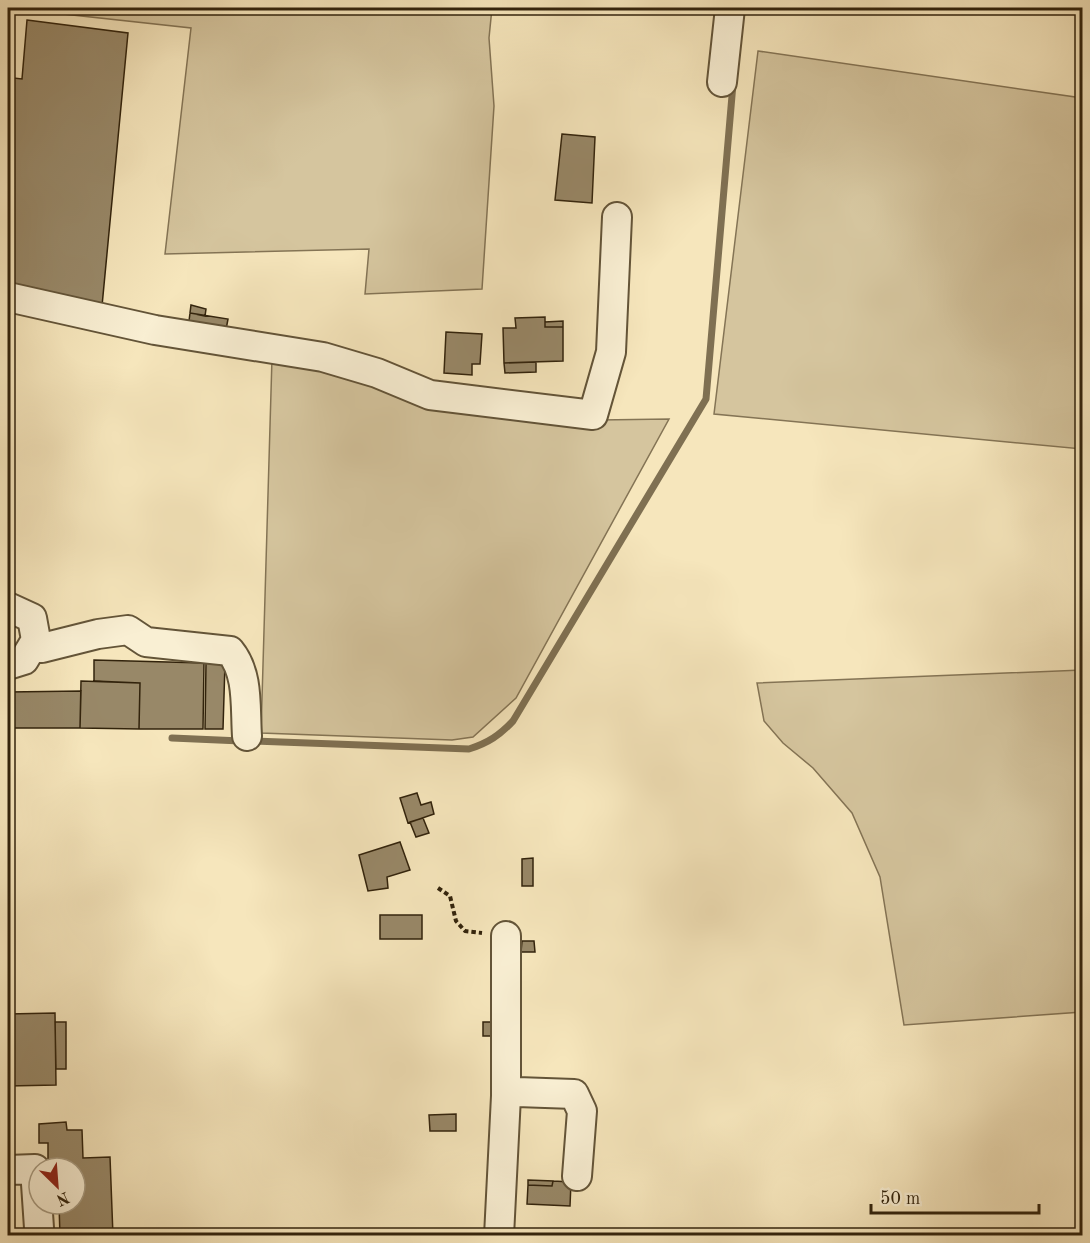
<svg xmlns="http://www.w3.org/2000/svg" width="1090" height="1243" font-family="'Old Standard TT',serif">
<style>
.green{fill:#d5c59e;stroke:#847455;stroke-width:1.5}
.lines{fill:none;stroke-linecap:round;stroke-linejoin:round}
.stream{stroke:#7f7052;stroke-width:7}
.building{fill:#988868;stroke:#32230c;stroke-width:1.5}
.minor-casing{stroke:#635438;stroke-width:32}
.path{stroke:#32230c;stroke-width:4;stroke-dasharray:4.5 3;stroke-linecap:butt}
.minor{stroke:#f9efd3;stroke-width:28}
</style>
<rect width="100%" height="100%" fill="#f6e6bc"/>
<filter id="stains"><feTurbulence type="fractalNoise" baseFrequency=".00333" numOctaves="4"/><feColorMatrix values="0 0 0 0 .2 0 0 0 0 .09 0 0 0 0 .02 0 0 0 .5 -.17"/></filter>
<radialGradient id="worn" r=".72"><stop offset=".6" stop-color="#630" stop-opacity="0"/><stop offset="1" stop-color="#630" stop-opacity=".3"/></radialGradient>
<path class="green" d="M8,8h484l-3,30 5,68 -12,183 -117,5 4,-45 -204,5 26,-226z
M758,51l324,47v351l-368,-35z
M272,358l327,62 70,-1 -153,279 -43,39 -21,3 -191,-7z
M1082,670v342l-178,13 -24,-148 -28,-64 -39,-45 -30,-25 -19,-22 -7,-38z"/>
<g class="lines">
<path class="stream" d="M172,738l69,3
M252,741l217,8c19,-6 31,-14 44,-28l193,-322 27,-315"/>
</g>
<path class="building" d="M27,20l101,13 -26,273 -94,-22v-142l6,-64 8,1z
M562,134l33,3 -3,66 -37,-3z
M191,305l15,4 -1,7 -15,-3z
M190,313l38,6 -3,16 -37,-6z
M545,317v10h18v34l-59,2 -1,-35h13l-1,-10z
M563,321v6h-18v-5z
M446,332l36,2 -2,30h-8v11l-28,-2z
M536,362v10l-31,1 -1,-10z
M94,660l110,3 -1,66h-64l1,-46 -46,-2z
M206,663h19l-2,66h-18z
M81,681l59,2 -1,46 -59,-1z
M81,691l-1,37h-72v-36z
M417,793l4,12 10,-3 3,12 -26,9 -8,-25z
M423,818l6,15 -13,4 -6,-15z
M400,842l10,28 -23,7 1,11 -20,3 -9,-36z
M533,858v28h-11v-27z
M380,915h42v24h-42z
M522,941h12l1,11h-14z
M55,1013l1,72 -48,1v-72z
M55,1022h11v47h-10z
M483,1022h15l-1,14h-14z
M456,1114v17h-26l-1,-16z
M66,1122l1,8h15l1,28 27,-1 3,79h-53l-1,-32h16v-36h-18v-5h-9v-20h-9v-19z
M528,1180l25,1 -1,5 -24,-1z
M553,1181l18,1 -1,24 -43,-2 1,-19 24,1z"/>
<g class="lines">
<defs>
<path id="minor" d="M722,82l8,-74
M8,297l147,33 168,27 54,16 53,22 163,20 18,-63 6,-135
M8,607l24,11 4,22 -12,20 -16,5
M36,640l6,8 56,-14 30,-4 18,12 84,9c19,23 15,56 17,85
M506,1096l11,-4 57,2 8,17 -5,65
M8,1170l27,-1 4,59
M499,1236l7,-140v-160"/>
</defs>
<use href="#minor" class="minor-casing"/>
<path class="path" d="M438,888l12,8 6,25 9,10 17,2"/>
<use href="#minor" class="minor"/>
</g>
<rect width="1090" height="1243" fill="none" stroke="#f6e6bc" stroke-width="30"/>
<rect x="9" y="9" width="1072" height="1225" fill="none" stroke="#32230c" stroke-width="3"/>
<rect x="15" y="15" width="1060" height="1213" fill="none" stroke="#32230c" stroke-width="1.5"/>
<g transform="translate(57 1186) rotate(155)"><circle r="28" fill="#f9efd3" stroke="#a99d83" stroke-width="1.5"/>
<path d="M0-4.5L10 22L0 15L-10 22Z" fill="#8f2418"/>
<text y="-9" font-size="16" font-weight="bold" text-anchor="middle" fill="#32230c">N</text>
</g>
<path d="M871 1204v9h168v-9" fill="none" stroke="#32230c" stroke-width="3"/>
<text x="880" y="1204" font-size="18" fill="#32230c" stroke="#f9efd3" stroke-width="4.5" paint-order="stroke">50 m</text>
<rect width="100%" height="100%" filter="url(#stains)"/>
<rect width="100%" height="100%" fill="url(#worn)"/>
</svg>
